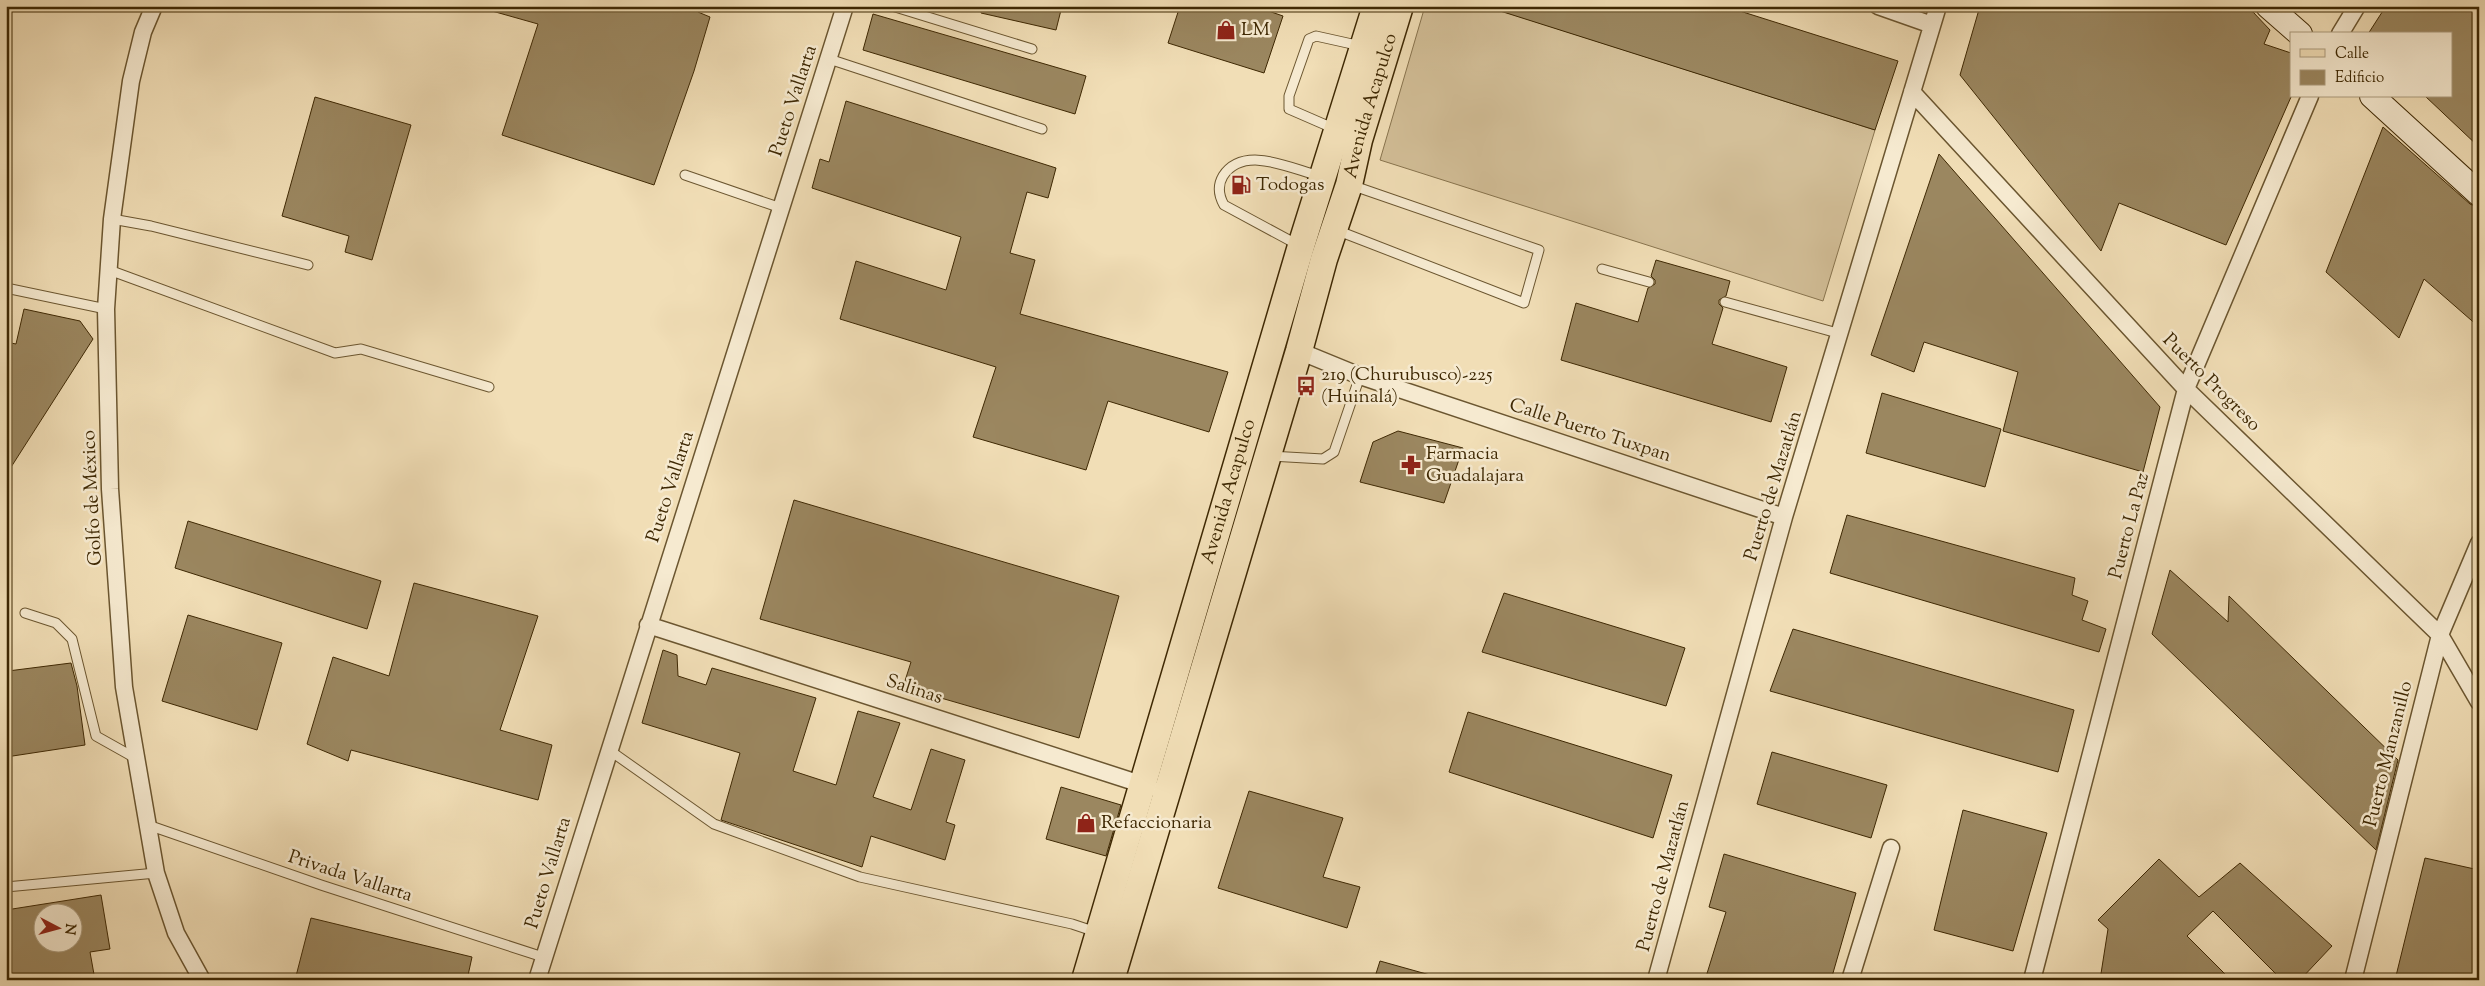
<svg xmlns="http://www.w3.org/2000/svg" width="2485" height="986" font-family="'Sorts Mill Goudy',serif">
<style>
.grass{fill:#d3bf98;stroke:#88744e}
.building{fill:#9b8760;stroke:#3e2803;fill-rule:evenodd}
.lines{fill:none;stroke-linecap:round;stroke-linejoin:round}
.lane-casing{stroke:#6b5630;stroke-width:11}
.street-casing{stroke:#6b5630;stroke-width:19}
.secondary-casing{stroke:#3e2803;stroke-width:26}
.primary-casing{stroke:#3e2803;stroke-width:29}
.lane{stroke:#f6ead0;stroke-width:9}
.street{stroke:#f6ead0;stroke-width:16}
.secondary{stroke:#f6ead0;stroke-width:24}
.primary{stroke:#f1deb6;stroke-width:26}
.labels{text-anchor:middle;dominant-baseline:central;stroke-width:5;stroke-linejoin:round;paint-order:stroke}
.poi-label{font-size:19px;fill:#3e2803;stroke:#f6ead0;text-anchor:start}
.street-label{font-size:19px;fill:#3e2803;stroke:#f6ead0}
</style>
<rect width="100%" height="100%" fill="#f1deb6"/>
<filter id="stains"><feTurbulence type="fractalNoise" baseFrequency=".004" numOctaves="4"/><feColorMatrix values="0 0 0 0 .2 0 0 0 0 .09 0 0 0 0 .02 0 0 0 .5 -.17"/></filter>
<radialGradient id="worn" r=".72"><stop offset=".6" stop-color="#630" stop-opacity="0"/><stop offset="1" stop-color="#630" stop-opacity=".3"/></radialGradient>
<path class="grass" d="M1425,6h61l389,124 -52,171 -443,-141z"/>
<path class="building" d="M493,6h207l-2,6 12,5 -16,54 -40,114 -152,-50 36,-111 -46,-13z
M981,6h81l-6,24 -75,-17z
M1180,6h74l29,10 -19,57 -96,-30z
M1498,6h226l174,55 -23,69 -378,-120z
M1980,6h254l19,6 17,18 -6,14 27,9v44l-65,148 -107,-42 -18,48 -141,-176z
M2386,6h93v141l-54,-51h26v-62h-83z
M873,14l213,62 -11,38 -212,-64z
M315,97l96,28 -39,135 -27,-8 4,-16 -67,-20z
M846,101l210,67 -8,30 -21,-6 -17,61 25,7 -15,54 208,58 -19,60 -101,-31 -22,69 -113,-33 23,-70 -156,-48 16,-58 90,29 15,-53 -149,-49 8,-29 9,3z
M2383,127l87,77 9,4v119l-55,-48 -25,59 -73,-66z
M1939,154l221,253 -17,65 -140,-41 15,-59 -94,-30 -10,30 -43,-17z
M1656,260l74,21 -4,15 -7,4v4l4,4 -11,36 75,23 -16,55 -210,-62 15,-57 62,19 10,-34 7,-4v-4l-4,-4z
M24,309l56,12 13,18 -87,136v-133l10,2z
M1882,393l119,36 -16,58 -119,-34z
M1398,431l65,17 -19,55 -84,-21 13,-40z
M794,500l325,96 -40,142 -176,-51 8,-25 -151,-43z
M1847,515l228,63 -3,17 16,6 -6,19 24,9 -7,23 -269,-79z
M188,521l193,60 -14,48 -192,-61z
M2170,570l58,52 1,-26 169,164 -22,90 -224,-216z
M414,583l124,33 -38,114 52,15 -14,55 -187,-50 -3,11 -41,-17 26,-87 56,19z
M1504,593l181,55 -19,58 -184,-54z
M188,615l94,28 -25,87 -95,-29z
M1793,629l281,81 -16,62 -288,-81z
M663,650l14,5 1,21 28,9 6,-17 104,30 -23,73 43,14 22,-74 42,12 -27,74 38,13 20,-61 34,11 -19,62 9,3 -10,35 -74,-24 -9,31 -141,-47 19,-67 -98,-30z
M71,663l6,23 8,59 -79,12v-55h4l-2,-31z
M1468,712l204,63 -19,63 -204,-66z
M1772,752l115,33 -16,53 -114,-34z
M1061,787l60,18 -15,51 -60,-17z
M1249,791l94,27 -20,59 37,10 -13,41 -129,-40z
M1963,810l84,23 -34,118 -79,-21z
M1724,854l132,39 -25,87h-126l21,-68 -17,-5z
M2425,858l54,12v110h-84z
M2159,859l40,38 41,-34 92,83 -32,34h-18l-69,-69 -26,25 44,44h-131l8,-51 -10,-9z
M101,895l9,54 -20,3 5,28h-89v-17h4l-4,-22v-31zM42,914h30v30h-30z
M311,918l161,39 -5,23h-172z
M1380,961l50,14 -1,5h-55z"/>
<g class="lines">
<defs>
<path id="lane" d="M892,6l140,43
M829,59l213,70
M1335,129l-46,-20v-13l20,-57 7,-3 45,10
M685,175l96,33
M112,219l39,7 157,39
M1336,230l188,73 15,-53 -188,-65
M1300,246l-76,-41c-5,-9 -7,-19 -1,-29 21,-32 68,-7 97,0
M1602,269l47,13
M109,270l226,83 26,-4 128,38
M6,288l100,21
M1725,302l116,32
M1270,456l53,3 11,-7 26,-76
M25,613l31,10 16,16 24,97 41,23
M609,750l105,74 146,53 212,47 24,8
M148,825l173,60 222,72
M6,887l150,-14"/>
<path id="street" d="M154,6l-11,26 -12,49 -19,138 -6,90 4,180 14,198 32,186 20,60 26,47
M1878,6l54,19
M2340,34l17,-28
M1912,92l274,297 254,246 39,67
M1299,351l61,25 424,141
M648,625l502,162
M537,980l308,-974
M1656,980l128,-463 154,-511
M1850,980l41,-132
M2032,980l154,-591 124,-293
M2353,980l87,-345 39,-92"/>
<path id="secondary" d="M2268,6l32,28
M2372,96l107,98"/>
<g id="primary">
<path id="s1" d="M1085,980l216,-734 75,-240"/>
<path id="s2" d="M1111,980l188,-629 25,-92 25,-74 10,-45 41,-134"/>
</g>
</defs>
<use href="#lane" class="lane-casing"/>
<use href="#street" class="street-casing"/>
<use href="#secondary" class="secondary-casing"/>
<use href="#primary" class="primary-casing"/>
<use href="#lane" class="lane"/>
<use href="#street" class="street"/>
<use href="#secondary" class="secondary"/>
<use href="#primary" class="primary"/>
</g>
<defs>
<symbol id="shop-bare" viewBox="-9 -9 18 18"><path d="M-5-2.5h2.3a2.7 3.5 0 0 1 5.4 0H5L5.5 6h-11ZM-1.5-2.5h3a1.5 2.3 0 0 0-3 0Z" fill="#8f2418" stroke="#f6ead0" stroke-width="2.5" paint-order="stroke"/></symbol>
<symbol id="fuel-bare" viewBox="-9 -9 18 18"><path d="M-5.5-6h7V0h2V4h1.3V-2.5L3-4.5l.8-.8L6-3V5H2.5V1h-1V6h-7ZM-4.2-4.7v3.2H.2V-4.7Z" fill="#8f2418" stroke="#f6ead0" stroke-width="2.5" paint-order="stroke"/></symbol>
<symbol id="bus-bare" viewBox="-9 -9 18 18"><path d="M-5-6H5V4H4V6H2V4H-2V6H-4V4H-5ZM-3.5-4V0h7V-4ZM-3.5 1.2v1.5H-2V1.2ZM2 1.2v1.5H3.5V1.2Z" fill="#8f2418" stroke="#f6ead0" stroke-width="2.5" paint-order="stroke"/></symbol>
<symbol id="pharmacy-bare" viewBox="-9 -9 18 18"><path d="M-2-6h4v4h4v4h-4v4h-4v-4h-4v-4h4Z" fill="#8f2418" stroke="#f6ead0" stroke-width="2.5" paint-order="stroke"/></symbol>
</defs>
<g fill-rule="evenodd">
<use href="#shop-bare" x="1212" y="16" width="28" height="28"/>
<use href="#fuel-bare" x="1227" y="171" width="28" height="28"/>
<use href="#bus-bare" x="1292" y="372" width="28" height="28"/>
<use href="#pharmacy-bare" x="1397" y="451" width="28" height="28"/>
<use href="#shop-bare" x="1072" y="809" width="28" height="28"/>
</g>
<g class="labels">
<g class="poi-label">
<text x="1241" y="30">LM</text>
<text x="1256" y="185">Todogas</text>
<text x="1321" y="375">219 (Churubusco)-225<tspan x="1321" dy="22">(Huinalá)</tspan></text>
<text x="1426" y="454">Farmacia<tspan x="1426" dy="22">Guadalajara</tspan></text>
<text x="1101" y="823">Refaccionaria</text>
</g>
<g class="street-label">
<text transform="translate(794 101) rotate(-72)">Pueto Vallarta</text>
<text stroke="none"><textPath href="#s2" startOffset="912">Avenida Acapulco</textPath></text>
<text transform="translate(2211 383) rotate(45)">Puerto Progreso</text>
<text transform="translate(1590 431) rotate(18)">Calle Puerto Tuxpan</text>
<text transform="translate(1774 486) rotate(-73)">Puerto de Mazatlán</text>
<text transform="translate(671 487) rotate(-72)">Pueto Vallarta</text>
<text stroke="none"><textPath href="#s1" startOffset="509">Avenida Acapulco</textPath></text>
<text transform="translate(93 498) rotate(-93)">Golfo de México</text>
<text transform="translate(2130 526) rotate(-75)">Puerto La Paz</text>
<text transform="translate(914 690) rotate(18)">Salinas</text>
<text transform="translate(2389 754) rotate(-76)">Puerto Manzanillo</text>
<text transform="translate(549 873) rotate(-73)">Pueto Vallarta</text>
<text transform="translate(1664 876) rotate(-75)">Puerto de Mazatlán</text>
<text transform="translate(350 877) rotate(18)">Privada Vallarta</text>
</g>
</g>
<rect width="2485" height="986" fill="none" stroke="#f1deb6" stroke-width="25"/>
<rect x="8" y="8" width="2470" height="971" fill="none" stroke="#3e2803" stroke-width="2.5"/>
<rect x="12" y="12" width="2460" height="961" fill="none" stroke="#3e2803"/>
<rect x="2290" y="32" width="162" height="65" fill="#f6ead0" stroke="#ac9c7e"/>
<rect x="2300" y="49" width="25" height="8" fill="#f1deb6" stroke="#ac9c7e"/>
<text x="2335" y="58" font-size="15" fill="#3e2803">Calle</text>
<rect x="2300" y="70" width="25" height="15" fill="#9b8760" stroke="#ac9c7e"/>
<text x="2335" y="82" font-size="15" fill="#3e2803">Edificio</text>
<g transform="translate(58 928) rotate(96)"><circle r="24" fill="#f6ead0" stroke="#ac9c7e"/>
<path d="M0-4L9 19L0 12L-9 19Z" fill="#8f2418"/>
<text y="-8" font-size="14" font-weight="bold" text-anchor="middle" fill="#3e2803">N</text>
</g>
<rect width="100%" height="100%" filter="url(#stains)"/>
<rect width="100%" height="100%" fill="url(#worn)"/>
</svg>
